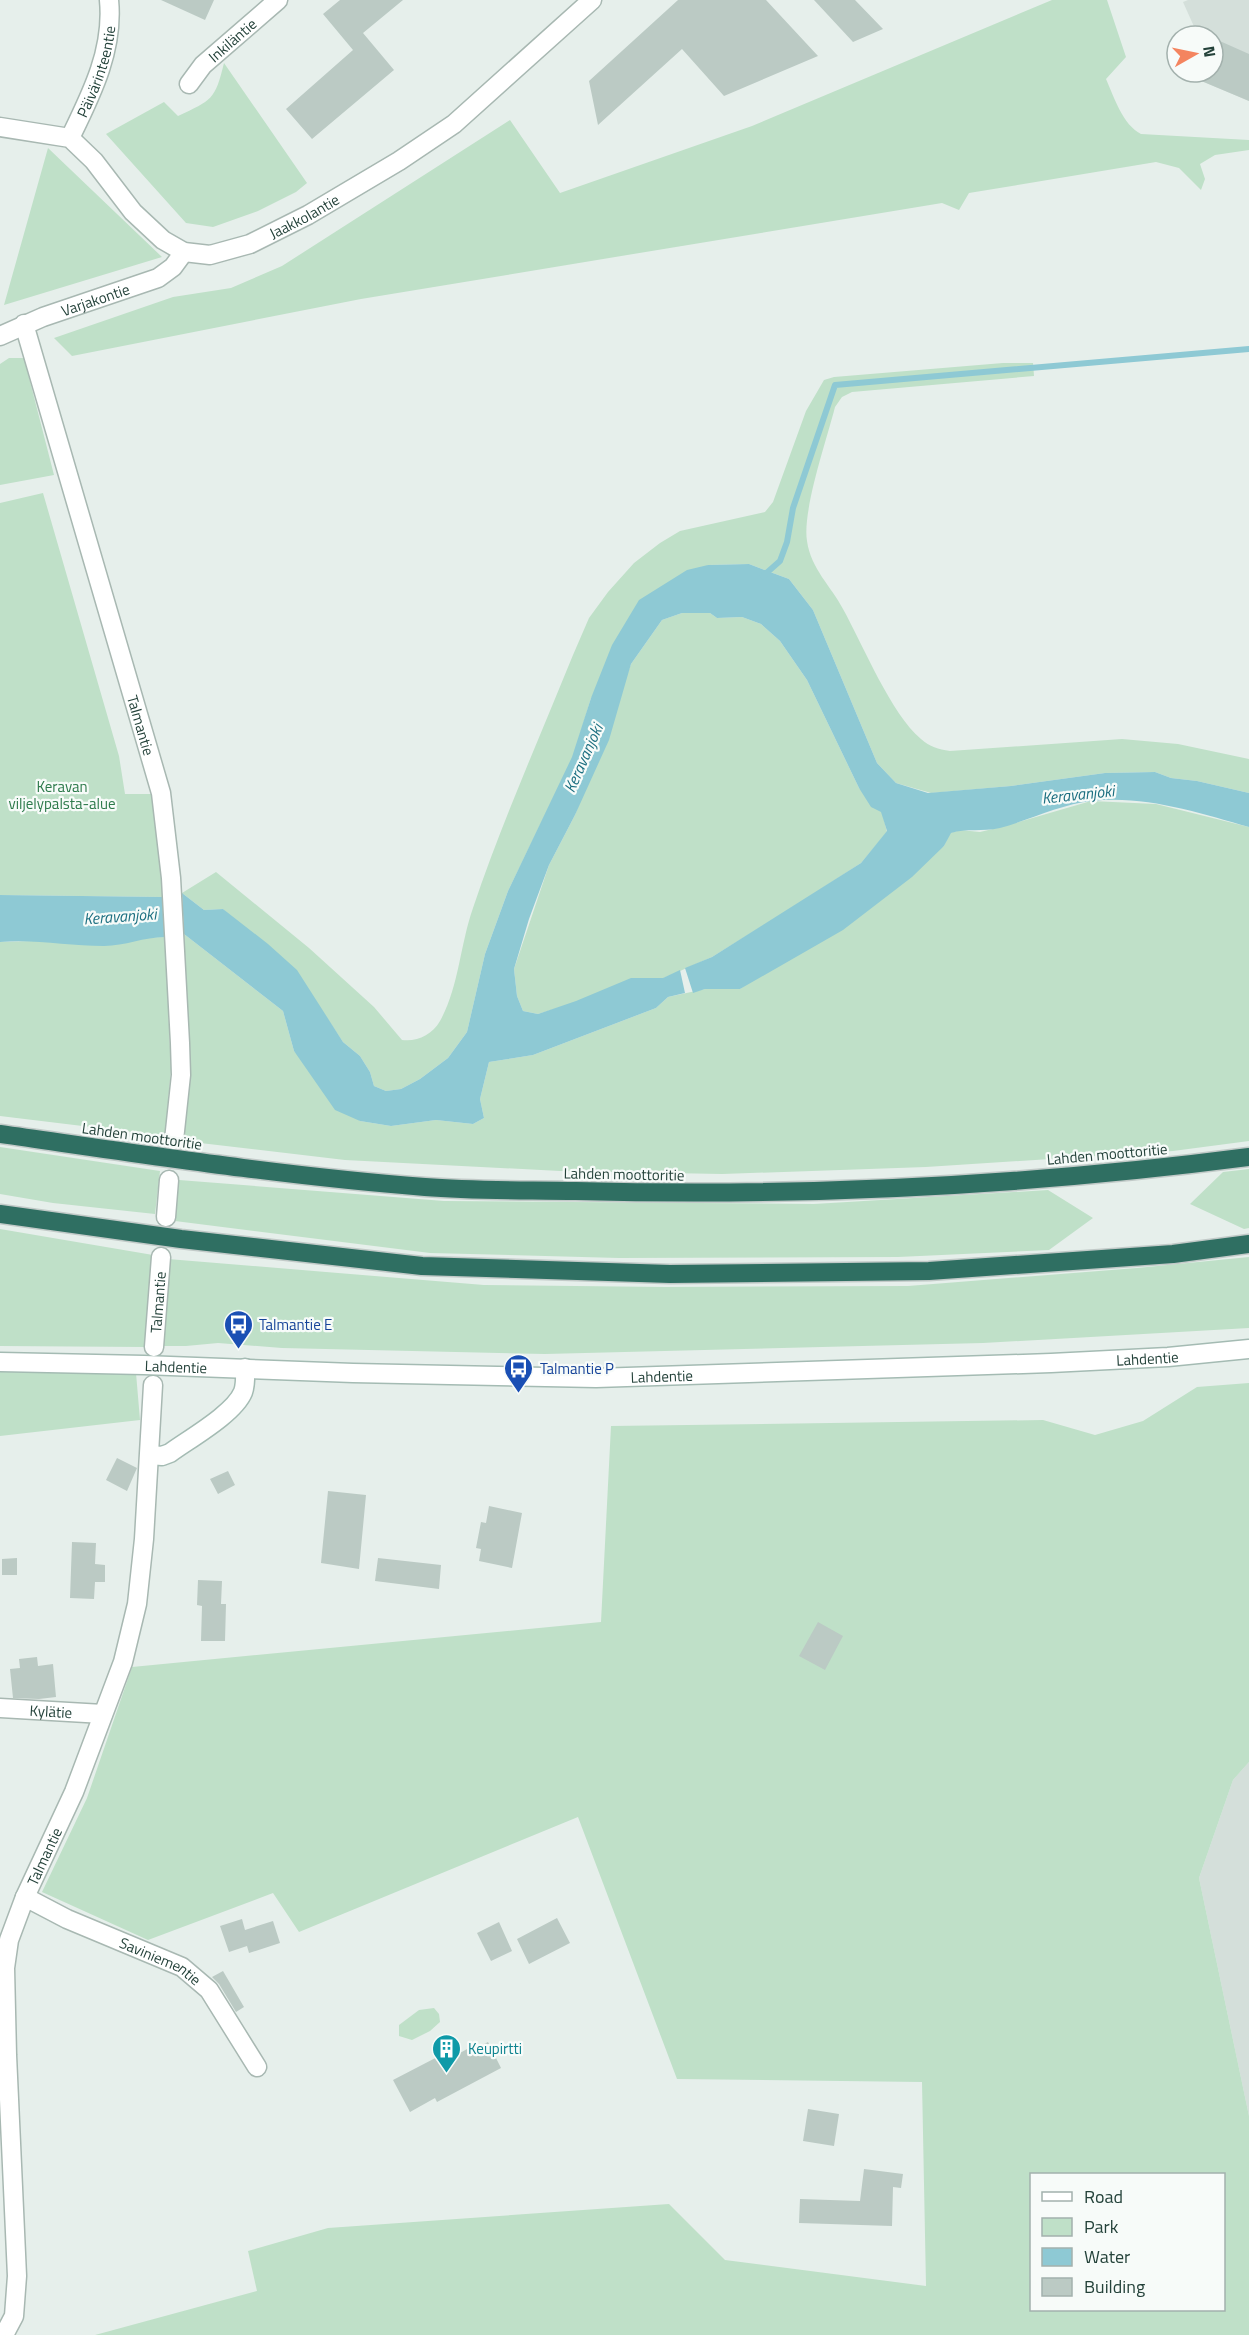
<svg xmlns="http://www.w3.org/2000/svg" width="1249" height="2335" font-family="'Titillium Web',sans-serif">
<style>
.built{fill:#d4dfda}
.green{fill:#bfe0c8;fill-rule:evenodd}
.water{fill:#8ec9d4}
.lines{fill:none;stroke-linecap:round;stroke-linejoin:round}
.stream{stroke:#8ec9d4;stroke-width:6}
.building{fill:#bbcac4}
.minor-casing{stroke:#a8b8b2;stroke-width:21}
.secondary-casing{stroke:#a4bbb3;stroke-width:21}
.motorway-casing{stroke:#c2cac8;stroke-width:21}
.minor{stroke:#fff;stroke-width:18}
.secondary{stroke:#fff;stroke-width:18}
.motorway{stroke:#2f6f62;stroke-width:18}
.labels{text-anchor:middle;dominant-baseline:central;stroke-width:4.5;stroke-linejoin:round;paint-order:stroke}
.street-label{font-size:15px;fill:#24423a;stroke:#f7fbf9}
.park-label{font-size:15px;fill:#2d7a4b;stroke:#f7fbf9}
.transit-label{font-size:15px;fill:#164399;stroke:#f7fbf9;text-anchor:start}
.culture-label{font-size:15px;fill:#0d838f;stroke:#f7fbf9;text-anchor:start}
.water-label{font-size:16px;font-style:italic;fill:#1c6f80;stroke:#f7fbf9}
</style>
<rect width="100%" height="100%" fill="#e6efeb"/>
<path class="built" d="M1188,0h61v101l-69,-29h33v-36h-19l2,-5 -13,-29z
M1249,1762v354l-50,-238 34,-98z"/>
<path class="green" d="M1052,0h55l19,57 -20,22c8,18 17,46 35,55l108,6v10l-34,5 -15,9 5,15 -4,11 -22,-22 -23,-6 -187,31 -10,17 -17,-7 -581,96 -289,57 -18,-18 119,-41 58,-9 51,-22 228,-146 50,73 192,-67z
M224,63l83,120 -11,9 -38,19 -45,16 -27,-4 -80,-89 58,-32 14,14c34,-16 37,-16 46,-53z
M48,148l114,109 -158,48z
M9,358h15l30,117 -54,10v-121z
M1003,363h30l1,13 -182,16 -10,5 -7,10c-8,32 -33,104 -28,134 4,28 24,45 36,68 20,36 48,105 78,130 9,8 17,10 29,12l172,-12 56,5 71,15v34l-52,-12 -26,-3 -16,-6 -50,1 -94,13 -80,7 -35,-10 -19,-20 -64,-153 -24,-31 -40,-15 -41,1 -117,133 -18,59 -65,134 -23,63 -18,78 -19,26 -28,21 -19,10 -15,2 -12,-5 -4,-14 -10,-16 -17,-14 -22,-33 -98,-100 -19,1 -22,-17 34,-21 93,76 65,59 28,33c15,2 30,-5 38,-19 19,-34 20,-76 33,-113 29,-86 66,-169 100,-253l16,-37 19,-26 26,-29 26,-20 20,-12 85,-19 8,-10 33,-91 18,-31 10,-3z
M43,493l76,263 6,38h27l7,35 5,68 -164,-2v-392z
M682,613h28l7,5 25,-1 19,7 19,17 27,39 52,108 23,24 5,20 -26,31 -71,46 -78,48 -48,21 -12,1 -114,35 -15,-3 -6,-15 -3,-27 35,-104 26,-50 56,-151 31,-44z
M1091,801l65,3 93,23v314l-76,10 -247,16 -204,7 -162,-3 -215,-11 -162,-19 6,-97 -5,-110 99,77 11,40 66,70 31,5 45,-6 37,4 11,-6 -4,-19 9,-37 44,-7 123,-47 12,-11 37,-8h35l204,-143 6,-13 10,-3 20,2 21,-5z
M165,937l6,132 -6,67 -165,-20v-174z
M0,1147l160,24 -5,43 -102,-11 -53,-9z
M1249,1169v59l-5,1 -54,-25 33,-32z
M179,1180l265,21 370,3 234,-14 45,28 -44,32 -151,7 -279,1 -189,-5 -255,-32z
M0,1229l153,26 -8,92 -145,-1z
M1249,1257v71l-266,15 -438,11 -263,-6 -64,-5 -32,3h-25l7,-87 316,26 181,2 243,-1 229,-18z
M0,1372l136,1 4,47 -140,16z
M1249,1383v379l-16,18 -34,98 50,238v219h-1154l162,-44 -9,-40 80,-23 341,-24 56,56 201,26 -4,-204 -245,-3 -99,-262 -279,115 -26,-39 -125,47 -106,-48 45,-94 45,-131 469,-45 10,-196 432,-6 52,15 48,-14 54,-34zM1032,2174h192v136h-192z
M434,2008l5,6 1,8 -10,9 -18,9 -13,-4v-11l20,-15z"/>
<path class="water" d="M749,564l40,15 24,31 64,153 19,20 32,10 83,-7 94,-13 50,-1 16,6 26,3 52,12v34c-50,-14 -104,-32 -157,-26 -31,3 -62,19 -92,27 -18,4 -34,0 -49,5l-7,13 -32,31 -69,53 -103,59h-35l-12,4 -8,-25 27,-11 149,-94 26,-32 -6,-19 -10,-5 -12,-19 -52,-108 -27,-39 -19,-17 -19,-7 -25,1 -7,-5h-28l-20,7 -31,44 -22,76 -34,75 -26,50 -20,54 -15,50 3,27 6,15 15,3 38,-13 55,-23h32l17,-8 5,23 -17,4 -12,11 -123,47 -44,7 -9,37 4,19 -11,6 -37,-4 -45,6 -31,-5 -25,-11 -41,-59 -11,-40 -99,-77 -2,-41 22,17 19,-1 45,35 29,26 46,72 17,14 10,16 4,14 12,5 15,-2 19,-10 28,-21 19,-26 18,-78 23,-63 64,-134 19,-59 21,-53 27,-45 48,-30 21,-5z
M0,895l164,2 1,40c-21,0 -40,9 -61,9 -35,0 -69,-7 -104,-4z"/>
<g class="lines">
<path class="stream" d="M763,576l17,-15 7,-19 6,-34 42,-123 414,-36"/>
</g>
<path class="building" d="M161,0h53l-9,20z
M340,0h63l-40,33 31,37 -82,69 -26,-30 67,-59 -30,-36z
M678,0h88l52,56 -94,40 -42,-47 -84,76 -9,-44z
M814,0h41l28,29 -30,13z
M1213,38l36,16v47l-69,-29h33z
M117,1458l20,10 -10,23 -21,-11z
M228,1471l7,14 -17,9 -8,-15z
M328,1491l38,4 -7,74 -38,-6z
M489,1506l33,7 -10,55 -33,-7 2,-12 -5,-1 5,-26 5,1z
M72,1542l24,1 -1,21 10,1v17h-10l-1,17 -24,-1z
M17,1558v17h-15v-16z
M378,1558l63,7 -2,24 -64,-8z
M198,1580l24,1 -1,23h5l-1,37h-24l1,-35 -5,-1z
M818,1622l25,14 -18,34 -26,-14z
M37,1657l1,9 15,-2 3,33 -17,2 -26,-1 -3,-29 10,-1 -1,-9z
M557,1918l13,25 -41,21 -12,-25z
M242,1919l3,11 28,-9 7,22 -31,10 -2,-7 -18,6 -9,-26z
M499,1922l13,29 -21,10 -14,-28z
M223,1971l21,36 -8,5 -17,-28 -7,-7z
M488,2042l13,26 -64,34 -2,-4 -25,14 -17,-32 52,-27 4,6 20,-11 1,3z
M808,2109l31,5 -5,32 -31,-5z
M864,2169l39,5 -2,14 -8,-1 -1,39 -93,-3 1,-24 60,2z"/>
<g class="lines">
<defs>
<g id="minor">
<path id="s1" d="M189,84l14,-19 75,-65"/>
<path id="s2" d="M0,127l70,11 24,23 39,51 30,28 21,12 26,3 40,-11 58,-29 91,-54 55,-37 138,-124"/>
<path id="s3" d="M70,138c21,-43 44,-88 39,-138"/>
<path id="s4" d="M24,324l137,469 10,85 9,165 1,32 -7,65"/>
<path id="s5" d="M0,336l43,-19 115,-39 15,-11 11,-15"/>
<path d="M166,1217l3,-37"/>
<path id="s6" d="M154,1347l7,-90"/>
<path id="s7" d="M0,1708l103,6"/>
<path id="s8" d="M25,1897l42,22 115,48 27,23 48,77"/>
<path id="s9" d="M4,2335l10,-19 3,-40 -10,-221 -2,-87 4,-28 16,-43 49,-105 49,-130 14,-58 7,-65 9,-154"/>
</g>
<g id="secondary">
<path id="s10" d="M0,1362l144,3 209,8 243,5 455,-15 117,-6 81,-8"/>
<path d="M150,1455l12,1 8,-3c19,-14 64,-39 73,-61 3,-8 2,-16 2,-24"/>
</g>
<path id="motorway" d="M0,1134c141,20 283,42 425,53 50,4 101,3 151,4 225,6 450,-5 673,-34
M0,1214l181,25 241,27 248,8 259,-3 244,-17 76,-10"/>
</defs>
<use href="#minor" class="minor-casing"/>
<use href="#secondary" class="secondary-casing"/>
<use href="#motorway" class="motorway-casing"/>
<use href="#minor" class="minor"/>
<use href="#secondary" class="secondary"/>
<use href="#motorway" class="motorway"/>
</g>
<defs>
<symbol id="bus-pin" viewBox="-11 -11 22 30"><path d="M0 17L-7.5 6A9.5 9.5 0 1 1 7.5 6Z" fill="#1a4fb4" stroke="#f7fbf9"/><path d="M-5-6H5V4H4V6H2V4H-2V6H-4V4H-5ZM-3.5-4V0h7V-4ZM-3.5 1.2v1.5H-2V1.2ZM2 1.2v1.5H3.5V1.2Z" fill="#fff"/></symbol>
<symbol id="building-pin" viewBox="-11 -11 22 30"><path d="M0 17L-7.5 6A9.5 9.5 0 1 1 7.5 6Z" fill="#0f9aa8" stroke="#f7fbf9"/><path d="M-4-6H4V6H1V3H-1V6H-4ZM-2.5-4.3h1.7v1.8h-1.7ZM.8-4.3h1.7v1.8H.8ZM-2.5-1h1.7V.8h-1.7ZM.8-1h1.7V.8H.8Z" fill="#fff"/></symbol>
</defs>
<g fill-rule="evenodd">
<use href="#bus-pin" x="222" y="1308" width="33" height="45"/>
<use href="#bus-pin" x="502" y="1352" width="33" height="45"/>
<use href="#building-pin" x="430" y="2032" width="33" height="45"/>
</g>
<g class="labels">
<g class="street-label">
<text stroke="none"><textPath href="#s1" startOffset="62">Inkiläntie</textPath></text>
<text stroke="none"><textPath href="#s3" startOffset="72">Päivärinteentie</textPath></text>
<text stroke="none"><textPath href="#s2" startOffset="362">Jaakkolantie</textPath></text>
<text stroke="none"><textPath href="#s5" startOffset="102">Varjakontie</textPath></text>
<text stroke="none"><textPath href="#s4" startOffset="418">Talmantie</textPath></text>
<text transform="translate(142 1136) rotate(8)">Lahden moottoritie</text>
<text transform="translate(1107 1154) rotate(-5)">Lahden moottoritie</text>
<text transform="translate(624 1174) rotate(1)">Lahden moottoritie</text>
<text stroke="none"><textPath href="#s6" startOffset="45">Talmantie</textPath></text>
<text stroke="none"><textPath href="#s10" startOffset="1148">Lahdentie</textPath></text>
<text stroke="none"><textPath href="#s10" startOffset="176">Lahdentie</textPath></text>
<text stroke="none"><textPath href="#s10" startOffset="662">Lahdentie</textPath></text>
<text stroke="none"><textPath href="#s7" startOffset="51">Kylätie</textPath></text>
<text stroke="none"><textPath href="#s9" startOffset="489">Talmantie</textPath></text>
<text stroke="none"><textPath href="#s8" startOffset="150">Saviniementie</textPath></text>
</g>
<g class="park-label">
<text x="62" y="786">Keravan<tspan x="62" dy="17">viljelypalsta-alue</tspan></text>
</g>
<g class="transit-label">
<text x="259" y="1324">Talmantie E</text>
<text x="540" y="1368">Talmantie P</text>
</g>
<g class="culture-label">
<text x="468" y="2048">Keupirtti</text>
</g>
<g class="water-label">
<text transform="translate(583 758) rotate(-66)">Keravanjoki</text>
<text transform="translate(1078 794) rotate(-6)">Keravanjoki</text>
<text transform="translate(120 916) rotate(-4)">Keravanjoki</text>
</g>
</g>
<rect x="1030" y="2173" width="195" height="138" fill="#f7fbf9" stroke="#a3b1ad" stroke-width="1.5"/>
<rect x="1042" y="2192" width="30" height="9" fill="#ffffff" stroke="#a3b1ad" stroke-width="1.5"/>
<text x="1084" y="2203" font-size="18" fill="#24423a">Road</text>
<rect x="1042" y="2218" width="30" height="18" fill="#bfe0c8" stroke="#a3b1ad" stroke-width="1.5"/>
<text x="1084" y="2233" font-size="18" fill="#24423a">Park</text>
<rect x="1042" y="2248" width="30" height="18" fill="#8ec9d4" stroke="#a3b1ad" stroke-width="1.5"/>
<text x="1084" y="2263" font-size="18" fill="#24423a">Water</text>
<rect x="1042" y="2278" width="30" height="18" fill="#bbcac4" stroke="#a3b1ad" stroke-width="1.5"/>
<text x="1084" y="2293" font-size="18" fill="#24423a">Building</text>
<g transform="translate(1195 54) rotate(81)"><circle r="28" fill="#f7fbf9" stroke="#a3b1ad" stroke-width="1.5"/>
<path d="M0-4.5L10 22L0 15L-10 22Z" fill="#f4845f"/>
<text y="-9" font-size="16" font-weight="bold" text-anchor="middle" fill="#24423a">N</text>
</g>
</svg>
